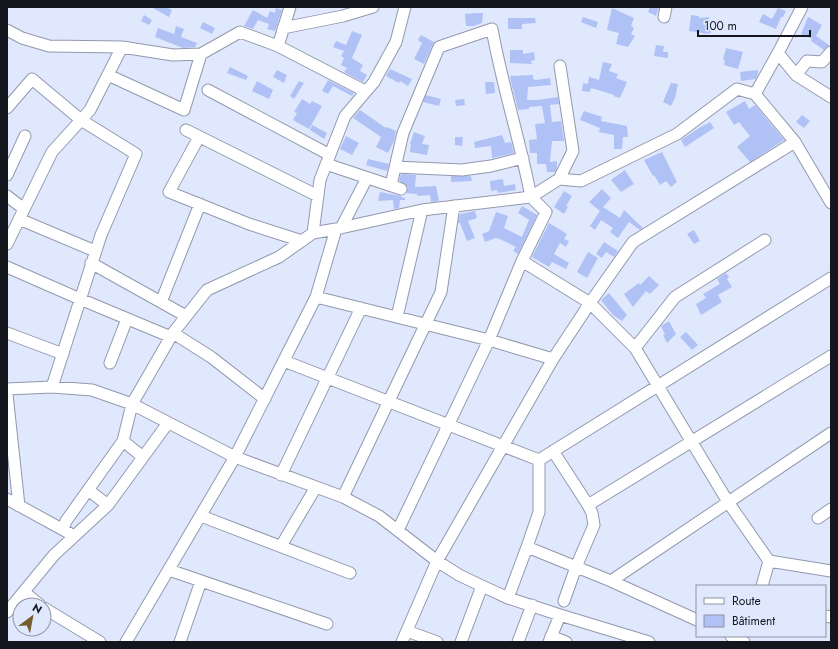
<svg xmlns="http://www.w3.org/2000/svg" width="838" height="649" font-family="Jost,sans-serif">
<style>
.building{fill:#b0c1f6}
.lines{fill:none;stroke-linecap:round;stroke-linejoin:round}
.minor-casing{stroke:#9299ad;stroke-width:13}
.minor{stroke:#fff;stroke-width:11}
</style>
<rect width="100%" height="100%" fill="#e0e8fe"/>
<path class="building" d="M151,7h15l6,3 -3,7z
M650,7h9l-3,9 -8,-4z
M276,8l6,2 -7,21 -8,-2 2,-5 -11,-4 -5,9 -9,-3 9,-16 14,8 3,-7 5,2z
M612,8l22,10 -3,8 3,2 -3,6 4,2 -7,11 -12,-3 3,-11 -12,-3z
M778,8l8,3 -3,6h-2l-5,12 -17,-7 4,-8 9,5z
M476,13h7l-1,10 -9,3h-7l-1,-12z
M144,15l8,5 -3,5 -8,-4z
M691,15l8,1v2l10,-1 2,16 -8,1v-1l-14,-2z
M583,17l15,5 -2,6 -15,-6z
M808,17l14,8 -6,11 13,9 -5,5 -13,-9 1,-2 -11,-5z
M508,18h27l1,5 -14,1v5h-14z
M203,22l12,6 -3,6 -12,-6z
M176,26l8,3 -3,8 16,6 -2,4 -12,1 -28,-11 3,-9 16,6z
M352,31l10,4 -10,23 11,7 -3,6 7,4 -4,7 -19,-10 3,-4 -6,-3 3,-7 -3,-2 3,-5 -11,-4 3,-6 10,4z
M421,35l13,7 -10,22 -10,-5 8,-16 -4,-3z
M656,45l8,1 -1,6h5v6l-14,-2z
M726,48l17,4 -5,17 -14,-4 1,-5h-2z
M510,50h13v4l11,-2 1,8 -4,1 1,3 -22,-1z
M603,62l9,2 -3,7 9,3 -2,4 11,4 -7,16 -7,-2 1,-1 -19,-6 -4,-1 -1,4 -8,-1 1,-8 5,1 1,-7 10,3z
M230,67l18,9 -2,4 -19,-7z
M390,69l22,10 -4,7 -8,-5 -1,2 -13,-7z
M277,70l10,5 -3,8 -11,-6z
M758,70v3l-2,6 -15,2 -1,-9z
M533,75v4l3,1 14,-2 1,7 -23,2 -1,13h10l21,-3 1,7 -9,1 2,17 9,-1 3,20h-12l-2,21 7,-1v7l-2,4h-8l-1,-8h-9v-11h-7l-1,-13 8,-1 -2,-15 10,-1 -3,-17 -13,1v2l-11,1 -7,-28 -1,-6z
M328,80l26,13 -2,3 -19,-10 -5,8 -6,-3z
M257,81l16,9 -4,9 -17,-8z
M299,81l5,2 -10,16 -4,-3z
M485,82h9l1,11 -9,1z
M671,83l7,1 -3,14 -4,8 -8,-4z
M426,95l15,4 -2,7 -16,-4z
M302,99l8,5 2,-3 10,5 -13,23 -16,-9 4,-7 -3,-1z
M464,99l1,6 -9,1 -1,-6z
M745,101l4,8 6,-4 29,35 -34,22 -13,-15 13,-11 -11,-14 -5,3 -8,-13z
M360,110l26,18 1,-1 9,4 -2,10 -6,12 -12,-6 5,-10 -28,-19z
M584,111l18,6 -1,4 26,5 1,11h-5l-1,12h-8v-14l-15,-3 1,-4 -20,-8z
M802,115l8,6 -6,7 -8,-6z
M710,122l4,6 -29,19 -4,-7 18,-12z
M312,125l15,8 -3,6 -14,-9z
M414,132l11,4 -3,8 7,1 -2,10 -17,-3 1,-8h-1z
M502,135l3,8 6,-1 3,11 -22,5 -1,-12 -16,2 -1,-6z
M346,136l13,7 -7,12 -12,-6z
M455,137h8l-1,9 -7,-1z
M662,152l15,30 -6,5 -5,-6 -6,4 -6,-10 -1,1 -9,-16z
M368,159l21,5 -2,7 -21,-6z
M625,170l9,14 -13,8 -10,-12z
M401,174l15,1 -1,12 21,-1 3,15 -8,1 -1,-7 -13,1v-2l-11,-1 2,-5 -2,-3 -7,-4z
M451,176h20l1,5 -21,1z
M503,179l1,7 11,-2 1,6 -18,3 -1,-3 -6,1 -1,-10z
M602,189l9,9 -8,9 17,11 4,-8 19,18 -3,2 -11,-8 -11,16 -8,-6 3,-4 -12,-8 -6,10 -5,-4 10,-15 -11,-9z
M564,191l8,5 -6,10 2,1 -4,7 -10,-7z
M380,192l21,4v1l4,1v2h-5l-1,8 -5,1 -1,-9 -15,1z
M522,206l15,9 -19,39 -5,-3 3,-4 -14,-7 -6,-2 -11,4 -3,-8 7,-3 7,-19 12,4 -4,12 18,9 7,-17 -11,-7z
M475,211l2,7 -9,3 7,17 -8,3 -7,-18h-2l2,-9z
M549,223l18,11 -3,5 5,2 -3,6 -6,-4 -6,11 15,9 -3,6 -14,-7 -3,5 -17,-10z
M694,230l6,11 -6,3 -7,-10z
M604,242l14,9 -4,6 -8,-5 -4,6 -6,-4z
M588,252l10,6 -11,20 -10,-6z
M726,273l3,4 -2,2 5,8 -14,8 4,7 -21,13 -5,-11 10,-6 -3,-4 17,-10 -3,-5z
M649,276l10,9 -9,9 -4,-3 -13,16 -9,-13 15,-11 1,2z
M609,293l18,22 -5,6 -9,-6 -12,-15z
M669,321l7,13 -9,9 -4,-8 2,-1 -4,-8z
M686,332l12,13 -6,5 -12,-13z"/>
<g class="lines">
<defs>
<path id="minor" d="M664,17l2,-10
M283,28l60,-12 30,-9
M7,30l15,8 27,8 73,1
M278,46l12,-39
M778,53l24,-46
M108,75l76,35 17,-56
M796,75l11,-14 15,1 9,-10
M208,90l122,65
M755,94l40,48 36,61
M7,108l25,-29 49,41 55,34 -35,81 -49,152
M186,130l132,66
M199,137l-30,55 80,32 53,17
M326,164l75,25
M395,167l67,3 29,-4 32,-8
M7,175l18,-39
M559,179l22,2 96,-47 60,-45 18,5 23,-41 18,22 35,22
M391,185l12,-52 36,-86 53,-18c10,56 28,111 39,168l28,-18 14,-28 -13,-85
M7,196l17,13
M19,219l76,32
M341,228l26,-50
M336,229l86,-19 109,-13 15,15 -24,49 -33,79 -91,190
M7,244l45,-92 38,-42 32,-63 51,8 28,-1 39,-22 38,14 87,45
M522,261l68,42 45,45 93,154 41,59 62,10
M91,263l95,53
M7,267l73,32 91,38
M316,297l173,43 64,19
M161,302l39,-98
M397,317l25,-107
M7,333l56,21
M173,333l34,-43 72,-33 34,-24 7,-53 25,-64 29,-34 22,-40 9,-35
M635,348l40,-51 90,-57
M284,361l255,99
M110,363l17,-44
M7,389l45,-2 40,3 40,14 103,53 108,40 36,19 58,45 22,14 23,11 26,12 52,17 89,27
M7,394l12,112
M123,441l20,16
M553,451l35,54 4,8 2,12 -18,42 -12,34
M539,460l292,-182
M539,460v52l-12,35 84,34 86,39
M281,475l80,-167
M88,490l20,15
M343,497l98,-205 13,-86
M7,499l62,34
M588,505l243,-149
M201,516l149,57
M818,518l13,-9
M63,529l3,-8 57,-80 9,-37 41,-71 38,24 54,42
M281,546l35,-59
M169,570l158,54
M611,581l220,-148
M762,586l7,-25
M24,592l16,13
M508,598l19,-51
M44,608l56,34
M7,612l47,-57 54,-50 60,-82
M825,616l6,1
M407,631l30,11
M551,636l15,6
M731,636l13,6
M126,642l109,-185 81,-160 20,-68 -23,4
M180,642l21,-61
M402,642l35,-81 116,-202 37,-56 43,-61 162,-100
M461,642l21,-56
M518,642l14,-37
M549,642l11,-27"/>
</defs>
<use href="#minor" class="minor-casing"/>
<use href="#minor" class="minor"/>
</g>
<rect width="838" height="649" fill="none" stroke="#13161d" stroke-width="16"/>
<rect x="696" y="585" width="130" height="52" fill="#e0e8fe" stroke="#8e94a4"/>
<rect x="704" y="598" width="20" height="6" fill="#ffffff" stroke="#8e94a4"/>
<text x="732" y="605" font-size="12" fill="#13161d">Route</text>
<rect x="704" y="615" width="20" height="12" fill="#b0c1f6" stroke="#8e94a4"/>
<text x="732" y="625" font-size="12" fill="#13161d">Bâtiment</text>
<g transform="translate(32 617) rotate(32)"><circle r="19" fill="#e0e8fe" stroke="#8e94a4"/>
<path d="M0-3L7 15L0 10L-7 15Z" fill="#775e2f"/>
<text y="-6" font-size="11" font-weight="bold" text-anchor="middle" fill="#13161d">N</text>
</g>
<path d="M698 30v6h112v-6" fill="none" stroke="#13161d" stroke-width="2"/>
<text x="704" y="30" font-size="12" fill="#13161d" stroke="#e0e8fe" stroke-width="3" paint-order="stroke">100 m</text>
</svg>
